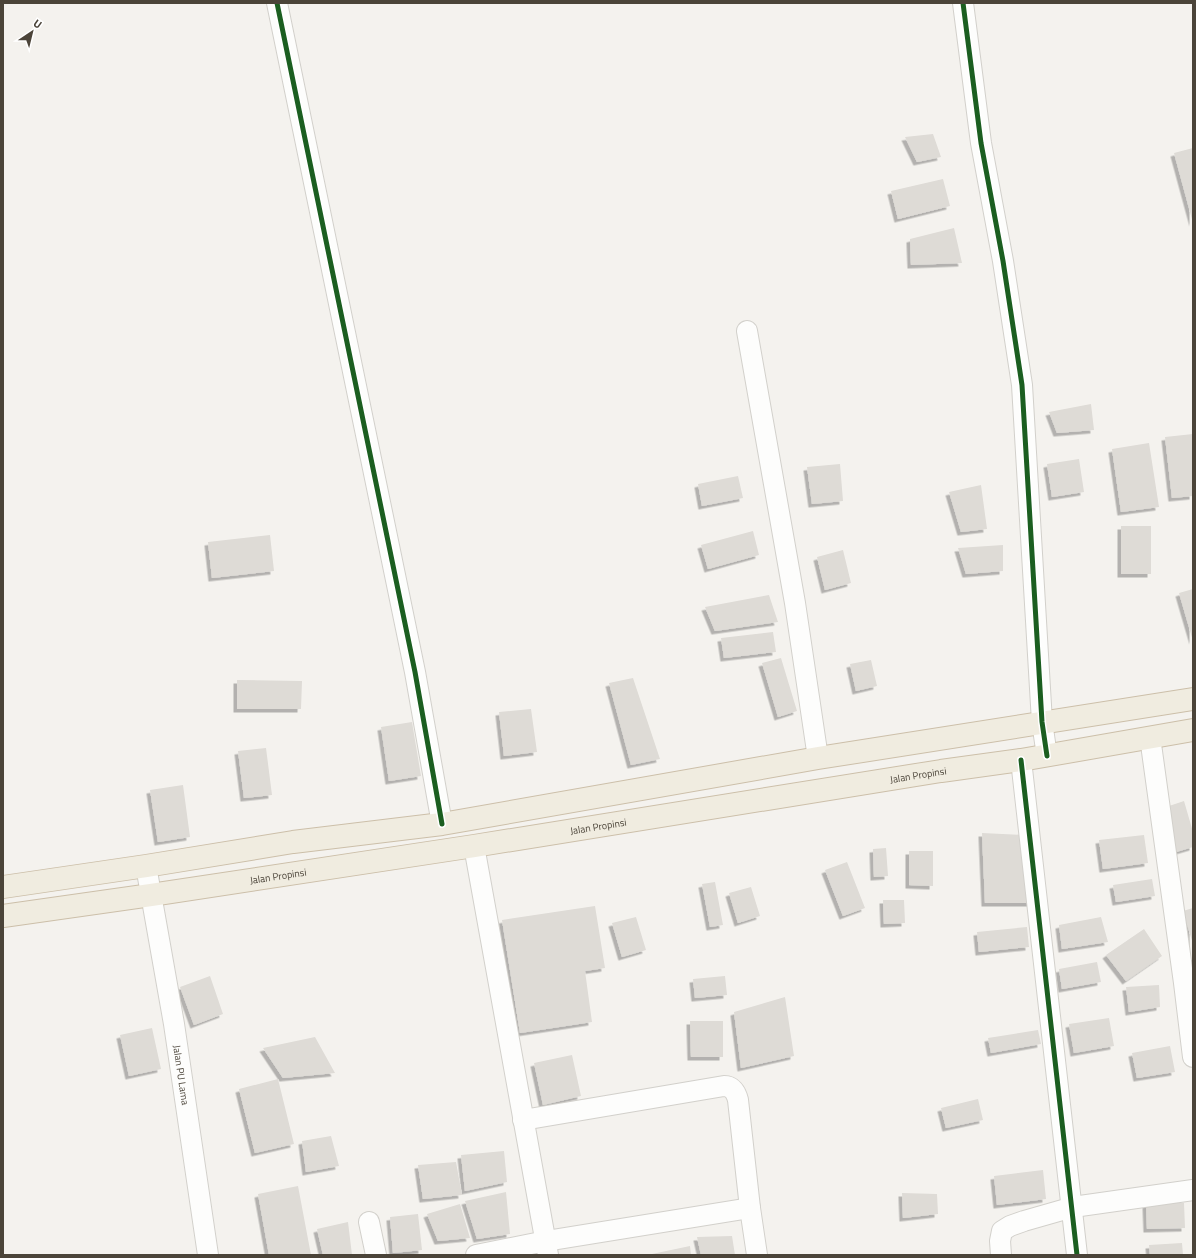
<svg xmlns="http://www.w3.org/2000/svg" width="1196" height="1258" font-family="'Titillium Web',sans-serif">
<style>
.building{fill:#dedbd6;filter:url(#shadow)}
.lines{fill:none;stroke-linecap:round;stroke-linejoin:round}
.minor-casing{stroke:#d2d0cb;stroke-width:22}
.trunk-casing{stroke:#ccbfa9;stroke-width:24}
.minor{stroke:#fdfdfc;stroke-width:20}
.trunk{stroke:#f0ece0;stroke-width:22}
.cycleway-casing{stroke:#fff;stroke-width:8}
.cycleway{stroke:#1b5e20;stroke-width:5}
.labels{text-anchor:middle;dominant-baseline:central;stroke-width:3;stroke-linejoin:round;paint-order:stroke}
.street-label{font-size:10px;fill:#4b4439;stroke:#fff}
</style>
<defs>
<filter id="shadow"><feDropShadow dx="-3.5" dy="3.5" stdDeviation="0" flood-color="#0004"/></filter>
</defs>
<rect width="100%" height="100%" fill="#f4f2ee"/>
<path class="building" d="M933,134l8,23 -24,5 -12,-25z
M1193,148v75l-19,-70z
M943,179l7,27 -52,13 -7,-28z
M954,228l8,35 -51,2 -1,-26z
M1091,404l3,26 -37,3 -8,-21z
M1193,434v62l-21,2 -7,-61z
M1149,443l10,64 -38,5 -9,-63z
M1079,459l5,33 -32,5 -5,-33z
M840,464l3,37 -31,3 -5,-37z
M738,476l5,22 -41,8 -4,-22z
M981,485l6,44 -26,3 -12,-40z
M1121,526h30v48h-30z
M753,531l6,24 -51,14 -7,-24z
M270,535l4,36 -62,7 -4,-36z
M1003,545v26l-37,3 -8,-26z
M843,550l8,33 -26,7 -8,-33z
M1193,589v52l-14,-48z
M769,595l9,27 -63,9 -10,-24z
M773,632l3,20 -52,6 -3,-20z
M781,658l16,53 -19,6 -16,-54z
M871,660l6,26 -21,5 -6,-27z
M633,678l27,81 -29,6 -22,-82z
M237,680l65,1 -1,28h-64z
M531,709l6,43 -33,4 -5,-44z
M412,722l9,54 -32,5 -8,-54z
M266,748l6,47 -28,3 -6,-47z
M183,785l7,52 -32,5 -8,-52z
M1184,801l9,31v15l-17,5 -13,-44z
M982,833l43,2 10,68h-50z
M1144,835l4,28 -45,6 -4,-29z
M886,848l2,28 -14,1 -1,-28z
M909,851h24v35l-24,-1z
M847,862l18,46 -22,8 -18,-46z
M1152,879l3,17 -39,6 -3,-17z
M715,882l8,43 -13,2 -8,-43z
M751,887l9,29 -22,7 -9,-30z
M883,900h21l1,23 -21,1z
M595,906l10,62 -20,3 7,51 -72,11 -18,-113z
M1193,908v36l-10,-33z
M636,917l10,33 -24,7 -10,-34z
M1101,917l7,25 -46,7 -3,-24z
M1027,927l2,20 -50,5 -2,-20z
M1144,929l18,27 -36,25 -20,-26z
M1097,962l4,20 -39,7 -3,-20z
M210,976l13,38 -29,11 -14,-38z
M725,976l2,19 -32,3 -2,-19z
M1159,985l1,22 -31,5 -3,-25z
M785,997l9,59 -53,12 -7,-56z
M1109,1018l5,28 -40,7 -5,-29z
M690,1021h33v36h-32z
M152,1028l9,41 -32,7 -9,-41z
M1038,1030l3,14 -50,9 -3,-15z
M315,1037l20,36 -52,5 -20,-30z
M1170,1046l5,26 -38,6 -5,-25z
M572,1055l9,41 -38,9 -9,-42z
M278,1079l16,65 -39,9 -16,-64z
M978,1099l5,21 -37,8 -5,-20z
M331,1136l8,30 -33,6 -4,-31z
M504,1151l3,31 -42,9 -4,-36z
M456,1162l6,33 -39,4 -5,-34z
M1043,1170l3,29 -49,6 -3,-29z
M298,1186l13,69h-42l-11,-61z
M506,1192l4,42 -33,5 -12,-38z
M902,1193l35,1 1,20 -35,4z
M1146,1203h38l1,25 -38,1z
M460,1204l10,34 -32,3 -11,-27z
M418,1214l4,36 -29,3 -3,-36z
M348,1222l4,33h-29l-6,-26z
M732,1236l3,19h-34l-4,-18z
M1182,1243l1,12h-33l-1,-10z
M690,1246l1,9h-39v-1z"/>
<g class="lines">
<defs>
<g id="minor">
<path d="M277,3l138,669 27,152"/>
<path d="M963,3l18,140 22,118 19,124 20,337 5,34"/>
<path d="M747,331l48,272 23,155"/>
<path d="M1150,737l34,246 9,74"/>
<path d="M1021,760l56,495"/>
<path d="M474,846l74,409"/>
<path id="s1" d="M146,866l28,158 34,231"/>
<path d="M523,1120l201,-34c8,0 12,6 14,14l12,108 7,47"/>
<path d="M369,1222l7,33"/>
<path d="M476,1255l70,-14 204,-33"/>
<path d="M1001,1255l-1,-14 2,-10 8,-5 14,-5 49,-14 120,-17"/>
</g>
<g id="trunk">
<path d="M3,887l143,-21 147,-24 149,-18 376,-66 375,-59"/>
<path id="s2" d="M3,916l148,-21 323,-49 467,-75 80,-11 172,-30"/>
</g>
</defs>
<use href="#minor" class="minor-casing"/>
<use href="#trunk" class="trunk-casing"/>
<use href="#minor" class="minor"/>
<use href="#trunk" class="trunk"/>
<defs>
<path id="cycleway" d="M277,3l138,669 27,152
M963,3l18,140 22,118 19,124 20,337 5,34
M1021,760l56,495"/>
</defs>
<use href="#cycleway" class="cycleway-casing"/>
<use href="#cycleway" class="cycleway"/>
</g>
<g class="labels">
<g class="street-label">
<text stroke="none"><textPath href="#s2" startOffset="926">Jalan Propinsi</textPath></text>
<text stroke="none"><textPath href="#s2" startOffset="602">Jalan Propinsi</textPath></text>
<text stroke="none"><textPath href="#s2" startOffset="278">Jalan Propinsi</textPath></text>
<text stroke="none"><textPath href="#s1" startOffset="212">Jalan PU Lama</textPath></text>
</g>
</g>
<rect width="1196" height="1258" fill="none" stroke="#4b4439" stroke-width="8"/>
<g transform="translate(32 32) rotate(35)" stroke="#ffffff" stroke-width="3" paint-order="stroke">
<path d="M0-3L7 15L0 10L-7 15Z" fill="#4b4439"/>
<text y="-6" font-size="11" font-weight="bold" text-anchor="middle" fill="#4b4439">U</text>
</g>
</svg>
